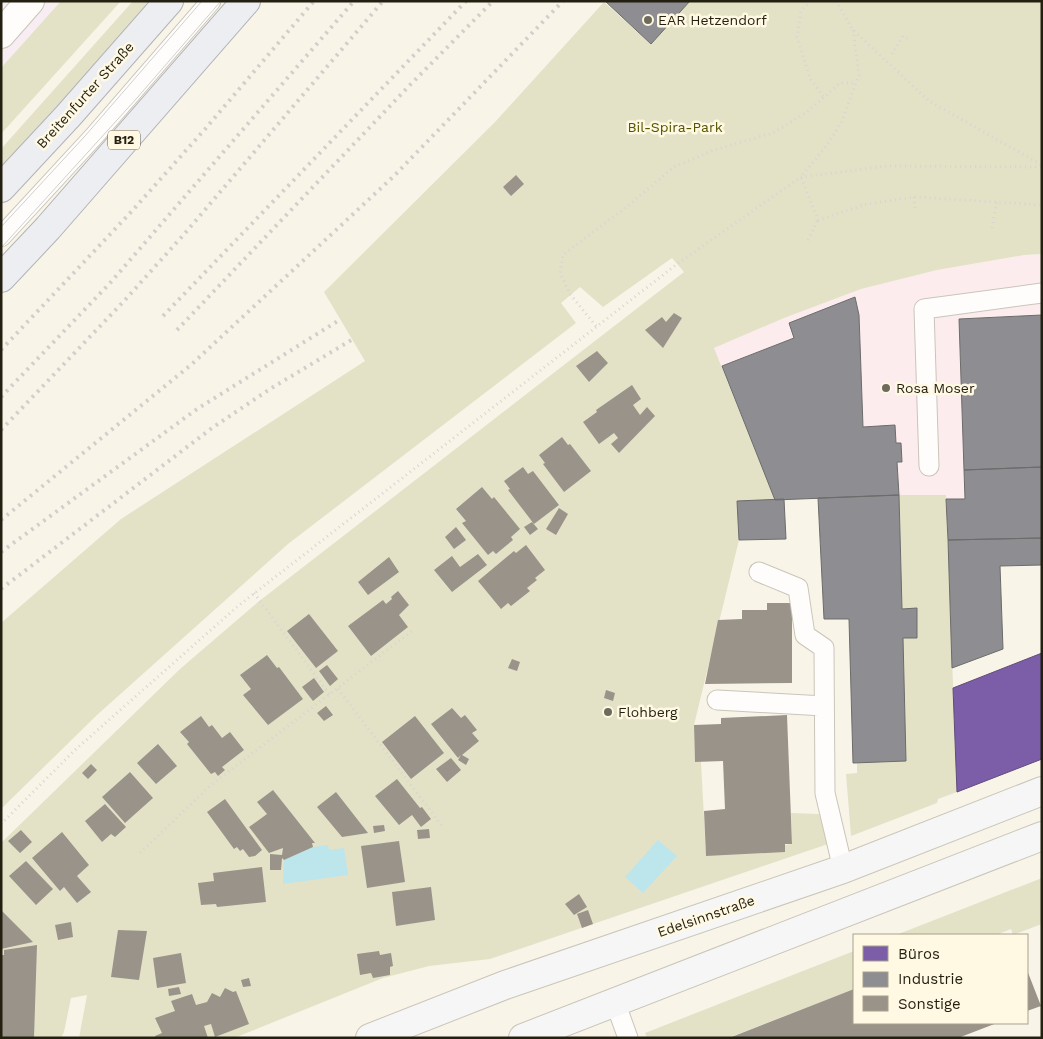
<svg xmlns="http://www.w3.org/2000/svg" width="1043" height="1039" font-family="'Work Sans',sans-serif">
<style>
.commercial{fill:#f8edf2}
.industrial{fill:#fcecee}
.green{fill:#e3e2c7}
.water{fill:#bde5ec}
.offices{fill:#7b5ea7;stroke:#614b7a}
.industry{fill:#8d8d92;stroke:#6d6c6b}
.building{fill:#9a9389}
.lines{fill:none;stroke-linecap:round;stroke-linejoin:round}
.service-casing{stroke:#cac5b9;stroke-width:21}
.minor-casing{stroke:#cac5b9;stroke-width:30}
.secondary-casing{stroke:#cac5b9;stroke-width:30}
.primary-casing{stroke:#b3b3b7;stroke-width:30}
.path{stroke:#d6d5d1;stroke-width:3;stroke-dasharray:1 4;stroke-linecap:butt}
.service{stroke:#fefdfc;stroke-width:19}
.minor{stroke:#fefdfc;stroke-width:28}
.secondary{stroke:#f6f6f6;stroke-width:28}
.primary{stroke:#edeef2;stroke-width:28}
.tram{stroke:#d0cfcb;stroke-width:1}
.rail{stroke:#d0cfcb;stroke-width:4;stroke-dasharray:2.5 5;stroke-linecap:butt}
.poi-dot{fill:#6e6a5c;stroke:#fff8e2;stroke-width:2}
.labels{text-anchor:middle;dominant-baseline:central;stroke-width:5;stroke-linejoin:round;paint-order:stroke}
.shield{fill:#fff8e2;stroke:#656050;stroke-width:1}
.shield-label{font-size:12px;font-weight:bold;fill:#231f11}
.poi-label{font-size:14px;fill:#231f11;stroke:#fff8e2;text-anchor:start}
.street-label{font-size:14px;fill:#231f11;stroke:#fff8e2}
.park-label{font-size:14px;fill:#555603;stroke:#fff8e2}
</style>
<rect width="100%" height="100%" fill="#f9f4e8"/>
<path class="commercial" d="M1,1h60l-60,67z"/>
<path class="industrial" d="M1042,254v284l-94,2 -3,-45h-46l-124,5 -61,-152 70,-30 77,-29 76,-19 87,-15z"/>
<path class="green" d="M61,1h60l-120,133v-66z
M133,1h26l-158,178v-30z
M690,1h352v253l-18,1 -87,15 -76,19 -77,29 -70,30 61,152 -38,2 2,38 -45,185 1,37h6l5,93 86,-11 -1,-31 28,1 9,30 -338,115 -61,7 -46,12 -149,60h-155l8,-43 -16,3 -7,34 -3,6h-60v-195l179,-174 78,-67 426,-330 -12,-14 -69,49 -23,-20 -19,16 15,20 -288,221 -191,171 -96,94v-186l120,-104 244,-158 -41,-69 171,-170 109,-120 47,42z
M899,495h47l11,297 -19,7 -1,4 -86,33 -5,-62 11,-1v-11l46,-124h14v-29h-15z
M1042,878v46l-29,11 -2,-6 -15,6h-100z
M854,951v38l-126,49h-81l-2,-5z"/>
<path class="water" d="M658,840l19,16 -34,37 -18,-16z
M328,845l1,5 15,-2 4,27 -65,9 1,-24 29,-13z"/>
<path class="offices" d="M1042,653v106l-85,33 -4,-104z"/>
<path class="industry" d="M605,1h85l-39,43z
M855,297l4,18 4,112 32,-2 1,18h5l1,19h-5l2,33 -124,5 -53,-134 72,-28 -5,-15z
M1042,315v152l-78,3 -5,-151z
M1042,467v71l-94,2 -2,-41h19l-1,-29z
M899,495l3,114 15,-1v30h-14l3,123 -53,2 -4,-144h-25l-6,-121z
M784,499l2,40 -47,1 -2,-39z
M1042,538v27l-42,1 3,83 -51,19 -4,-128z"/>
<path class="building" d="M516,175l8,9 -13,12 -8,-9z
M674,313l8,5 -19,30 -18,-18 17,-13 4,5z
M597,351l11,12 -19,19 -13,-16z
M632,385l9,14 -8,6 7,10 7,-8 8,9 -36,37 -8,-9 7,-6 -4,-5 -15,11 -16,-22 14,-10 -1,-2z
M562,437l6,8 2,-1 21,27 -27,21 -21,-28 2,-1 -6,-8z
M523,467l5,7 5,-3 26,34 -25,19 -26,-34 2,-1 -6,-8z
M482,487l10,12 2,-2 26,32 -9,8 2,3 -17,14 -3,-3 -5,4 -26,-32 4,-2 -10,-12z
M559,508l9,6 -12,21 -10,-6z
M532,522l6,7 -8,6 -6,-8z
M456,527l10,13 -12,9 -9,-12z
M526,545l19,25 -10,8 2,2 -10,8 3,3 -19,15 -3,-3 -7,6 -23,-28 36,-30 2,2z
M478,554l9,11 -35,27 -18,-22 18,-14 8,11z
M389,557l10,15 -31,23 -10,-13z
M398,591l11,14 -10,10 9,12 -37,29 -23,-30 35,-26 3,4 6,-5 -1,-2z
M767,603h25v80l-87,1 13,-64 24,-1v-9h25z
M309,614l29,37 -22,17 -29,-37z
M267,655l10,13 2,-1 24,32 -35,26 -25,-30 8,-6 -11,-14z
M512,659l8,3 -3,9 -9,-3z
M327,665l11,14 -8,7 -11,-15z
M314,678l10,14 -11,9 -11,-14z
M606,690l9,3 -2,8 -9,-3z
M326,706l7,9 -9,6 -7,-8z
M452,708l9,10 4,-3 12,15 -5,3 7,8 -17,14 7,4 -3,6 -8,-5 3,-5 -3,3 -27,-34z
M787,715l5,129h-7v8l-79,4 -2,-45 21,-2 -2,-48 -28,1 -1,-37 27,-1v-6z
M201,716l8,11 3,-2 10,13 8,-6 14,18 -22,17 3,3 -7,6 -3,-4 -4,2 -24,-30 2,-2 -9,-10z
M415,716l29,37 -33,26 -29,-37z
M158,744l19,22 -21,18 -19,-21z
M451,758l10,12 -14,12 -11,-13z
M91,764l6,6 -9,9 -6,-6z
M130,772l23,26 -28,25 -23,-26z
M397,779l23,29 2,-1 9,12 -10,8 -9,-12 -13,10 -24,-29z
M273,790l42,53h-3l1,4 -29,13 -2,-2 -1,12h-11v-16l12,1 1,-7 -14,5 -20,-26 18,-13 -10,-12z
M336,792l32,41 -26,4 -25,-30z
M225,799l37,51 -7,6 -6,1 -6,-8 -3,2 -3,-4 -3,2 -27,-37z
M105,804l21,23 -11,10 -4,-3 -9,8 -17,-21z
M384,825l1,6 -11,2 -1,-7z
M429,829l1,9 -12,1 -1,-9z
M21,830l11,12 -12,11 -12,-12z
M62,832l27,33 -12,11 14,16 -14,11 -13,-16 -4,4 -28,-33z
M399,841l6,41 -38,6 -6,-42z
M26,861l27,28 -17,16 -27,-29z
M262,867l4,35 -49,5 -1,-3 -15,1 -3,-22 16,-2 -1,-8z
M431,887l4,33 -39,6 -4,-34z
M579,894l8,13 -13,8 -9,-11z
M1,910l32,32 -32,7z
M588,910l5,14 -11,4 -5,-14z
M71,922l2,15 -15,3 -3,-15z
M118,930l29,1 -8,49 -28,-3z
M37,945l-3,93h-33v-83h3v-5z
M379,951l1,4 11,-2 2,13 -3,1v8l-17,3 -2,-5 -11,2 -3,-21z
M181,953l5,30 -29,5 -4,-30z
M1027,970l14,36 -14,5z
M249,978l2,8 -8,1 -2,-7z
M179,987l2,7 -12,2 -1,-7z
M225,988l8,4 3,-1 13,33 -34,13 -4,-13 -7,2 4,12h-52l-1,-2 7,-3 -7,-15 20,-7 -4,-10 21,-7 4,11 11,-3 5,-9 8,4z
M854,989v34h143l-39,15h-229z"/>
<g class="lines">
<defs>
<path id="service" d="M1,237l94,-102 116,-134
M929,466l-5,-157 118,-16
M759,572l39,16 7,47 19,13 1,145 18,76
M717,700l107,6
M615,1002l13,36"/>
<path id="minor" d="M1,34l29,-33"/>
<path id="secondary" d="M370,1038l135,-53 338,-116 199,-78
M523,1038l519,-202"/>
<path id="primary" d="M1,188l67,-72 101,-115
M1,278l47,-50 198,-227"/>
</defs>
<use href="#service" class="service-casing"/>
<use href="#minor" class="minor-casing"/>
<use href="#secondary" class="secondary-casing"/>
<use href="#primary" class="primary-casing"/>
<path class="path" d="M811,1l-10,10 -4,26 13,41 14,20
M836,1l17,29 76,71 113,64
M853,30l6,45 -18,48 -13,21 -27,33 17,43 49,-16 47,-7 128,8
M892,54l11,-18 5,3
M914,197l1,12
M992,228l5,-27
M808,240l10,-20
M596,326l-26,-32 -10,-21 3,-18 61,-46 50,-42 40,-17 59,-17 34,-21 33,-29h16
M254,593l76,102
M338,689l105,138
M1,824l74,-74 163,-144 439,-342 124,-87 87,-11 154,1
M140,853l71,-68 201,-154"/>
<use href="#service" class="service"/>
<use href="#minor" class="minor"/>
<use href="#secondary" class="secondary"/>
<use href="#primary" class="primary"/>
<path class="tram" d="M1,227l84,-91 117,-135
M1,248l136,-150 84,-97"/>
<path class="rail" d="M163,316l303,-315
M177,330l232,-244 84,-85
M1,350l131,-139 74,-83 108,-127
M1,397l110,-115 243,-281
M1,430l124,-130 61,-68 197,-231
M1,520l191,-156 115,-107 87,-81 169,-175
M1,552l196,-143 144,-90
M1,589l211,-161 58,-39 83,-50"/>
</g>
<g class="poi-dot">
<circle cx="648" cy="20" r="5"/>
<circle cx="886" cy="388" r="5"/>
<circle cx="608" cy="712" r="5"/>
</g>
<g class="labels">
<rect class="shield" x="108" y="130.5" width="32" height="19" rx="4"/>
<g class="shield-label">
<text x="124" y="140">B12</text>
</g>
<g class="poi-label">
<text x="658" y="20">EAR Hetzendorf</text>
<text x="896" y="388">Rosa Moser</text>
<text x="618" y="712">Flohberg</text>
</g>
<g class="street-label">
<text transform="translate(85 95) rotate(-48)">Breitenfurter Straße</text>
<text transform="translate(706 916) rotate(-19)">Edelsinnstraße</text>
</g>
<g class="park-label">
<text x="675" y="127">Bil-Spira-Park</text>
</g>
</g>
<rect width="1043" height="1039" fill="none" stroke="#231f11" stroke-width="5"/>
<rect x="853" y="934" width="175" height="90" fill="#fff8e2" stroke="#a7a18e"/>
<rect x="863" y="946" width="25" height="15" fill="#7b5ea7" stroke="#a7a18e"/>
<text x="898" y="959" font-size="15" fill="#231f11">Büros</text>
<rect x="863" y="972" width="25" height="15" fill="#8d8d92" stroke="#a7a18e"/>
<text x="898" y="984" font-size="15" fill="#231f11">Industrie</text>
<rect x="863" y="996" width="25" height="15" fill="#9a9389" stroke="#a7a18e"/>
<text x="898" y="1009" font-size="15" fill="#231f11">Sonstige</text>
</svg>
